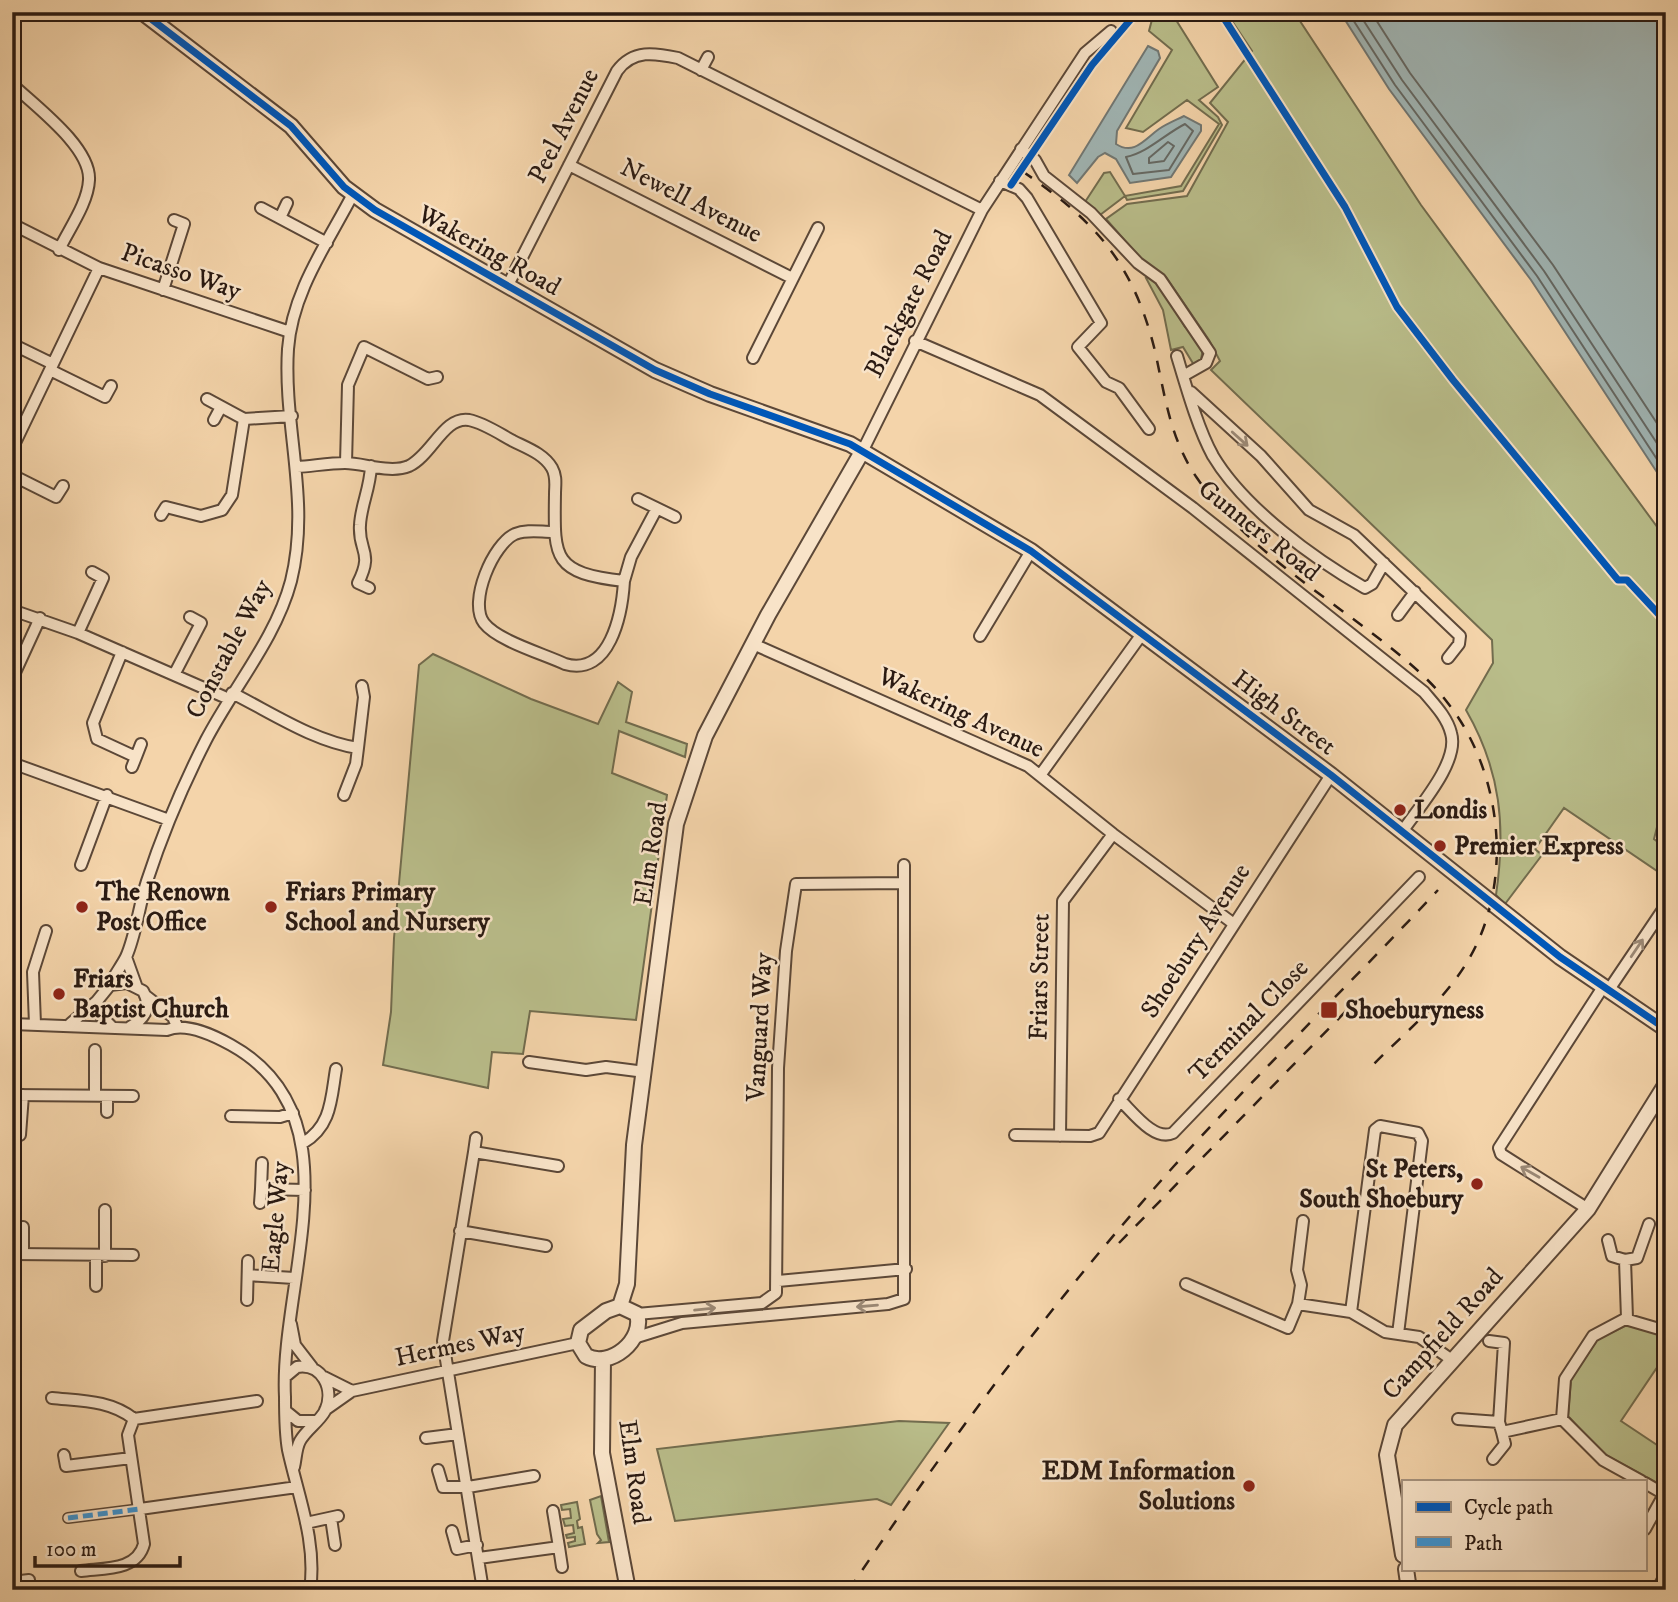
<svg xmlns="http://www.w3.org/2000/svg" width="1678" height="1602" font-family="'IM FELL DW Pica',serif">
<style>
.green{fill:#b9bd8a;stroke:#726c4e;stroke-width:2}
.water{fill:#a0b5b4;stroke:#717773;stroke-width:2}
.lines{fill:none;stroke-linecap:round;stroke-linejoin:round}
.shore{stroke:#656863;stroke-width:2}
.pedestrian-casing{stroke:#5c4838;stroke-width:12}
.minor-casing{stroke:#5c4838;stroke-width:14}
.tertiary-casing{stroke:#5c4838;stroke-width:18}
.pedestrian{stroke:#f8e3c8;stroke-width:9}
.minor{stroke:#f8e3c8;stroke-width:10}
.tertiary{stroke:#f8e3c8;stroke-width:14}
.rail{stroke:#2a1a12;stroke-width:2.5;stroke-dasharray:12 12;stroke-linecap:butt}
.quiet{stroke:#3c94d3;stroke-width:5;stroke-dasharray:10 5;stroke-linecap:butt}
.cycleway-casing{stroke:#f8e3c8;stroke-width:11}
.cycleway{stroke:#0057b8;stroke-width:7}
.oneway{stroke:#9b8976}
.poi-dot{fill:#8f2418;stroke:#f8e3c8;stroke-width:2.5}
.labels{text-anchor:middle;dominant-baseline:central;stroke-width:5;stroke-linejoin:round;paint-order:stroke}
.street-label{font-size:26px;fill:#2a1a12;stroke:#f8e3c8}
.poi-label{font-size:26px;font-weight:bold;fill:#2a1a12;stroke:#f8e3c8;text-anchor:start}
</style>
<rect width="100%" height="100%" fill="#f4d4aa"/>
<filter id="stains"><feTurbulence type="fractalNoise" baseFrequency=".00286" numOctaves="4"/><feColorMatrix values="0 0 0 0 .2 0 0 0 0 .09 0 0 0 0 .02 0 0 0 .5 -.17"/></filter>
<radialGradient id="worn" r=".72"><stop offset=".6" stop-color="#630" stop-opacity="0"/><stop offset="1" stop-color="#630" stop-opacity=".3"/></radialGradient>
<path class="green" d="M1154,12h17l47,75 -19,13 19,17 4,8 -39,66 -56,9 -2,-4 -25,19 -15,-13 19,-29 6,-1 15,24 56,-10 38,-62 -32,-24 -44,32 -17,-4 46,-78 -23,-19z
M1226,12h68l127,193 245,334v252l-12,48 12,9v29l-102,-69 -29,41 7,6 -37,49 -9,-9c10,-68 5,-124 -30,-185l27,-47 -1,-23 -281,-270 9,-9 -11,-21 -43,-63 -23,-16 -37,-42 21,-15 60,-8 41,-74 -18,-19 42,-52z
M1151,277l29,35 -1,5 6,10h5l13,21 -2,12 -7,5 -11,-18 -12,3 -8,-40 -17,-32z
M433,654l98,45 67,25 20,-42 14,10 -6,30 61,22 -2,13 -66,-26 -7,42 55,22 -31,225 -106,-9 -7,43 -31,-2 -4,36 -105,-23 8,-53 3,-74 25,-273z
M1629,1324l37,13v39l-10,-7 -35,52 45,30v32l-7,1 -57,-31 -34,-37 3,-37 27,-40z
M899,1421l50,2 -58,82 -14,-6 -202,22 -18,-72z
M601,1496l8,46 -11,1 3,-3 -4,-6 -7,-34z
M577,1502l3,17 -3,2 1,7 4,-1 3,17 -16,3 -1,-4 7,-2v-4l-8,1 -1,-3 8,-2 -1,-8 -8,1 -2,-7 8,-1 -1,-9 -8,1 -1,-5z"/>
<path class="water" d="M1340,12h326v474l-135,-206 -142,-191z
M1148,46l10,5 2,7 -43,73 -1,13c18,12 29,-5 43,-15 7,-5 17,-9 25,-13l17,9v6l-30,46 -41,6 -14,-24 -11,-6 -7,4 -21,26 -8,-8z"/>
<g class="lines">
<path class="shore" d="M1348,12l47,73 142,191 129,197
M1358,12l44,68 142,191 122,186
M1371,12l39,61 143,192 113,172
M1185,124l8,7 -24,39 -36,4 -7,-17c21,-4 39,-23 59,-33z
M1168,142l6,4 -10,15 -15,2v-5z"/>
<defs>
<path id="pedestrian" d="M68,1518l72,-9"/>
<path id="minor" d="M701,70l7,-13
M12,84c23,22 79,63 77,96 -1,23 -20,49 -30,70
M1021,149l14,11 9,16 47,37 47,50 22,16 50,74 -4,10 -23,13
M569,165l223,113
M1000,181l19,8 8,9 74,125 -23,24 28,35 13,6 30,41
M261,208l66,35
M280,218l7,-15
M12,224l87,44 191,64
M508,285l109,-214c16,-22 38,-18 61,-13l304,152
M163,290l21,-66 -10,-4
M915,341l125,54 153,113 231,184c10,12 23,25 27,41 9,29 -33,75 -49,99
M12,344l41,20
M1177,356c9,30 21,73 36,100 31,52 101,103 152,132l7,-4 12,-21
M753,358l65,-130
M50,370l55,27 6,-11
M1191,392l70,64 48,54 45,25 106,101 -1,8 -11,14
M207,399l37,20
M214,420l7,-13
M12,449l87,-181
M863,450l119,-240 103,-157 26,-22
M346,463l2,-78 16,-38 64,32 9,-2
M297,467c16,-1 32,-4 48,-4 19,0 45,11 64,3 23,-11 35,-50 60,-46 15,3 31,14 44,21 14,7 31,13 39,27 5,9 3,17 3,26 -1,64 -3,79 69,87l7,-24 25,-47
M12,475l44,22 7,-11
M638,499l37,18
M161,515l5,-8 35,9 21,-6 10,-15 12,-76 48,-3
M553,532c-13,0 -26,-3 -38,2 -22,10 -47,68 -31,89 14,18 60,31 81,41 45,13 57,-50 59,-83
M369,588l-11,-5c16,-32 0,-31 2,-58 1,-20 10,-36 11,-59
M12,610l66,23 151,66
M1398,615l17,-23
M78,633l25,-55 -11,-6
M980,636l51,-85
M753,644l275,122 85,68 121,90
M122,652l-29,71 4,16 39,18 -4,10
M175,673l26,-50 -11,-6
M12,679l28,-61
M232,693c40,20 81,48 126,55l-2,16 -12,31
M358,748l6,-51 -2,-11
M136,757l5,-13
M12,763l157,57
M1041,774l101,-140
M81,865l26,-70
M904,883v-18
M126,957l10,28
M110,985c4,-10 11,-18 16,-28 10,-22 13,-52 21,-76 16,-49 36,-96 59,-141 27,-52 70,-102 85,-159 20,-80 -8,-154 -3,-232 4,-57 39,-105 65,-155
M1608,991l58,-86
M146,996l27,21 4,9
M12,1024l155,6c19,-8 46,5 64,15 129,72 48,237 54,352 0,17 0,36 3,53 10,46 29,92 22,140
M35,1024l-2,-52 13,-41
M70,1024l27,-23
M112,1027l-11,-11 -4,-15 13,-16 17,-2 16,8c9,16 2,28 -13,36
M95,1050v46
M529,1062l57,8 20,-3 39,5
M12,1095l121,1
M107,1096v16
M1119,1099c13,12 35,43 54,34l246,-256
M231,1116l49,1 13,-4
M20,1135l3,-40
M1015,1135l75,1 9,-3 232,-358
M1060,1136l3,-235 50,-67
M303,1143c29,-17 28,-45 33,-74
M474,1152l2,-14
M262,1163l-1,26 44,1
M260,1203l1,-14
M1588,1209l-87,-55 -2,-6 104,-161
M460,1231l86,15
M1608,1240l4,16 13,4 2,58
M12,1254l121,1
M23,1254v-27
M105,1256v-46
M1625,1260l12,-2 12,-34
M248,1275l46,3
M778,1281l128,-12
M1186,1284l102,44 10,-24 53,8 34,20 34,5 33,23
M96,1286v-30
M247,1300l1,-39
M1298,1304l3,-19 -4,-15 6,-49
M1351,1312l24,-182 5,-4 38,7 4,8 -24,193
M291,1324l4,21 17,22
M637,1337l45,-14 206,-19 16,-5v-416l-108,1 -10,67 -8,117 -2,225 -14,10 -125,11
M1489,1341l15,2 -5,79 3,10
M285,1377l12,-10c25,-4 38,22 28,44 -6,11 -19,19 -25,30 -4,7 -4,18 -6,26
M324,1377l28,14
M52,1398c29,3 58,2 82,21
M325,1410l27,-19 226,-48
M287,1412l11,9h18
M1458,1419l41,3
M426,1438l32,-4
M64,1455l2,11 65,-8
M1493,1459l12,-15 -3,-12 60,-13
M438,1470l5,17h25l66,-11
M1641,1481l-38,-21 -41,-41 3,-40 28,-43 32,-17 41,12
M1645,1483l19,11
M140,1509l157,-22
M331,1518l4,27
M306,1523l32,-7
M1645,1529l21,-38
M452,1531l5,18 20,-4
M559,1547l3,20
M479,1558l80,-11 -6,-36
M81,1571c23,-3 56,0 63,-27l-16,-109 6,-16 123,-18
M12,1582l17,-2
M483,1590l-40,-249 31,-189 84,14
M1657,1590l9,-16"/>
<path id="tertiary" d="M142,12l149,114 53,61 31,23 280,160 55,24 140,50 181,107 300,224 229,182 106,72
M620,1306l7,-22 7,-139 42,-321 29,-88 63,-121 95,-165
M620,1306l17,8c8,26 -27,55 -51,42l-8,-13 3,-13 25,-19z
M603,1359l-1,94 26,137
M1403,1555l-16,-100 8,-30 193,-216 78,-125
M1406,1569l3,21"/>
</defs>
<use href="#pedestrian" class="pedestrian-casing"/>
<use href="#minor" class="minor-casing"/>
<use href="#tertiary" class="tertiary-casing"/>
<use href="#pedestrian" class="pedestrian"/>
<use href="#minor" class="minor"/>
<use href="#tertiary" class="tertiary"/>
<path class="rail" d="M1022,171c73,50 111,91 133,180 10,45 15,88 42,127 48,70 128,117 194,170 20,16 40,33 56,54 55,69 67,178 23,255 -24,43 -64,74 -98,109
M1119,1243l230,-235
M849,1590c99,-149 206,-291 325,-424 85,-94 177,-183 264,-276"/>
<path class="quiet" d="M68,1518l72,-9"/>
<defs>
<path id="cycleway" d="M142,12l149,114 53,61 31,23 280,160 55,24 140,50 181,107 300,224 229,182 106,72
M1220,12l125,195 52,100 56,73 165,200h9l39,42
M1011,185l81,-120 45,-53"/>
</defs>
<use href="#cycleway" class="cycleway-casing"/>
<use href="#cycleway" class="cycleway"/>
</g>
<defs><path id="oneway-shaft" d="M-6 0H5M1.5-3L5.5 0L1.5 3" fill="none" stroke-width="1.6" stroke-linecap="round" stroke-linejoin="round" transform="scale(1.75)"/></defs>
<g class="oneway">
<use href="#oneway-shaft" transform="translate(1240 439) rotate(42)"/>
<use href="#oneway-shaft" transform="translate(1637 948) rotate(-56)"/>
<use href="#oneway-shaft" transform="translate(1530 1172) rotate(-150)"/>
<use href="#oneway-shaft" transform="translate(867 1306) rotate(175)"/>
<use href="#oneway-shaft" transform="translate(705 1309) rotate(-6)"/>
</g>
<g class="poi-dot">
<circle cx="1400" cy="810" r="7"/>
<circle cx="1440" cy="846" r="7"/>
<circle cx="82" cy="907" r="7"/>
<circle cx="271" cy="907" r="7"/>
<circle cx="59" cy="994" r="7"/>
<rect x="1320" y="1001" width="18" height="18" rx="3.5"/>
<circle cx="1477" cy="1184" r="7"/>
<circle cx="1249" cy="1486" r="7"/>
</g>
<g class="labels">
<g class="street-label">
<text transform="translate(564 126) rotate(-63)">Peel Avenue</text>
<text transform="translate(691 201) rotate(27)">Newell Avenue</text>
<text transform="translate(489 251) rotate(29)">Wakering Road</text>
<text transform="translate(181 272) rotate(19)">Picasso Way</text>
<text transform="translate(909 304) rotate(-63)">Blackgate Road</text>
<text transform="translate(1259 531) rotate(38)">Gunners Road</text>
<text transform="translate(229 649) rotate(-62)">Constable Way</text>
<text transform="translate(961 713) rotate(25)">Wakering Avenue</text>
<text transform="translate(1284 713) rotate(37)">High Street</text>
<text transform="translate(651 854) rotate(-81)">Elm Road</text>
<text transform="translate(1196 941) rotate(-57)">Shoebury Avenue</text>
<text transform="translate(1040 977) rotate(-89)">Friars Street</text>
<text transform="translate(1249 1021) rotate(-46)">Terminal Close</text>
<text transform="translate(760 1027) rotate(-87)">Vanguard Way</text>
<text transform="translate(276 1217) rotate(-85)">Eagle Way</text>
<text transform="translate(1443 1334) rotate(-48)">Campfield Road</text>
<text transform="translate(460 1345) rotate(-12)">Hermes Way</text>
<text transform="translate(634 1472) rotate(82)">Elm Road</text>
</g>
<g class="poi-label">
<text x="1414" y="810">Londis</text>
<text x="1454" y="846">Premier Express</text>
<text x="96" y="892">The Renown<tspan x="96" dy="30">Post Office</tspan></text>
<text x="285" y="892">Friars Primary<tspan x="285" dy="30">School and Nursery</tspan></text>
<text x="73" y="979">Friars<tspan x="73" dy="30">Baptist Church</tspan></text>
<text x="1345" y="1010">Shoeburyness</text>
<text x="1463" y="1169" text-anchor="end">St Peters,<tspan x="1463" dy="30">South Shoebury</tspan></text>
<text x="1235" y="1471" text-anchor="end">EDM Information<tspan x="1235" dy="30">Solutions</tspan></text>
</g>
</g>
<rect width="1678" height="1602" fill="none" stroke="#f4d4aa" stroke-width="42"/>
<rect x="14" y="14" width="1650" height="1574" fill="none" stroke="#2a1a12" stroke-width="3.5"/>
<rect x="21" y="21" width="1636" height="1560" fill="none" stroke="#2a1a12" stroke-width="2"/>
<rect x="1402" y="1480" width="245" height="91" fill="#f8e3c8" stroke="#a6937f" stroke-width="2"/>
<rect x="1416" y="1502" width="35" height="10" fill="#0057b8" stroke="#a6937f" stroke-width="2"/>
<text x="1464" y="1514" font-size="21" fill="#2a1a12">Cycle path</text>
<rect x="1416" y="1537" width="35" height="10" fill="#3c94d3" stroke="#a6937f" stroke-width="2"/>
<text x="1464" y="1550" font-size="21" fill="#2a1a12">Path</text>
<path d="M35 1556v10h145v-10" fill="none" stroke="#2a1a12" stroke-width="3.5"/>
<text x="46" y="1556" font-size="21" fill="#2a1a12" stroke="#f8e3c8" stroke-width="5" paint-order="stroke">100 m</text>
<rect width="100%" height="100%" filter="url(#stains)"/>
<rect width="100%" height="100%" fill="url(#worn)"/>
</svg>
